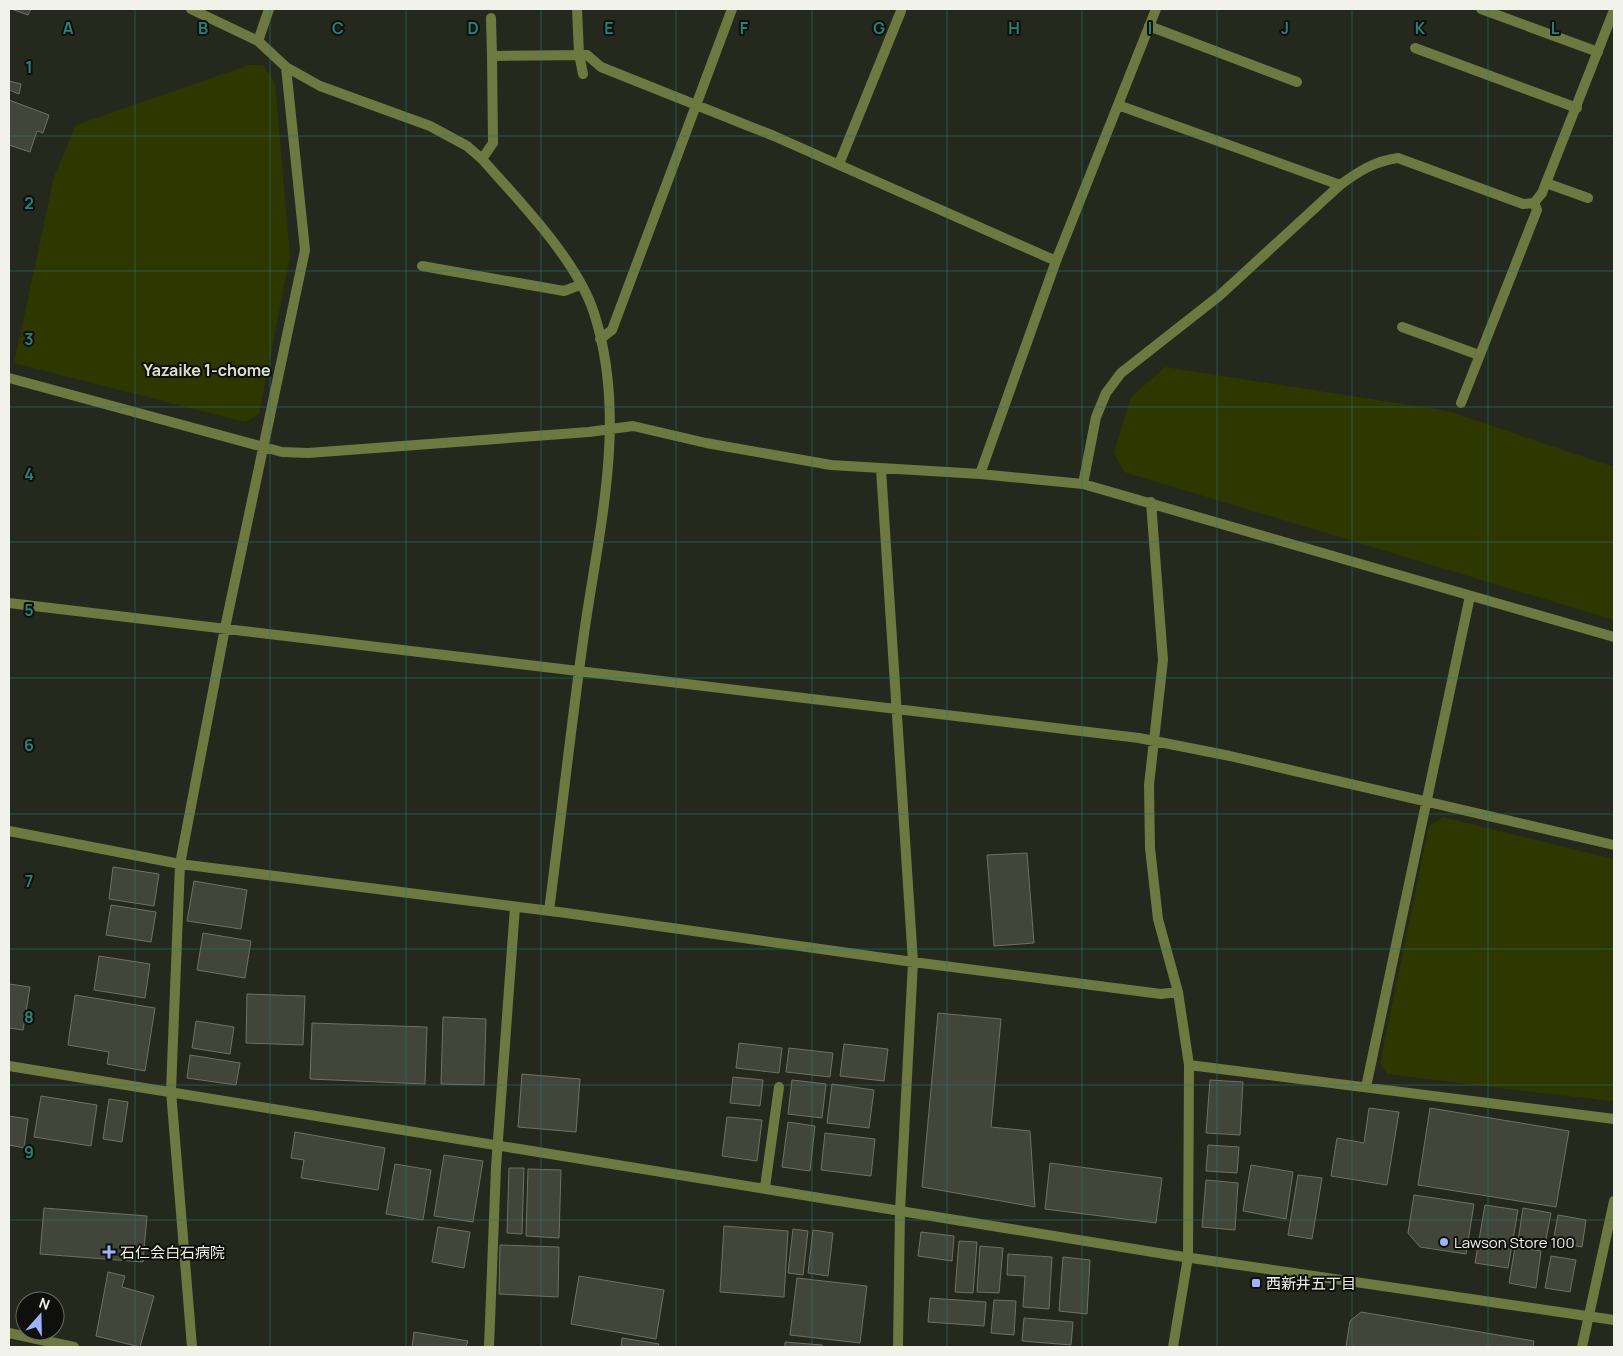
<svg xmlns="http://www.w3.org/2000/svg" width="1623" height="1356" font-family="Manrope,'Noto Sans JP',sans-serif">
<style>
.green{fill:#2e3700}
.building{fill:#424539;stroke:#6e7163}
.lines{fill:none;stroke-linecap:round;stroke-linejoin:round}
.service{stroke:#6d7941;stroke-width:10}
.minor{stroke:#6d7941;stroke-width:10}
.tertiary{stroke:#6d7941;stroke-width:10}
.grid{fill:none;stroke:#26827a;stroke-width:1;stroke-opacity:0.55}
.poi-dot{fill:#9bb4fd;stroke:#0f100b;stroke-width:2}
.labels{text-anchor:middle;dominant-baseline:central;stroke-width:4;stroke-linejoin:round;paint-order:stroke}
.poi-label{font-size:15px;fill:#f1f3eb;stroke:#0f100b;text-anchor:start}
.neighbourhood-label{font-size:16px;font-weight:bold;fill:#dce1d1;stroke:#0f100b}
.grid-label{font-size:16px;text-anchor:middle;font-weight:bold;fill:#26827a;stroke:#0f100b;stroke-width:4;stroke-linejoin:round;paint-order:stroke}
</style>
<rect width="100%" height="100%" fill="#25281c"/>
<path class="green" d="M249,65h14l12,18 15,174 -31,157 -14,8 -231,-59 40,-186 22,-52z
M1165,367l283,44 166,56v153l-490,-148 -10,-20 17,-55z
M1443,817l171,42v241l-5,1 -222,-27 -7,-11 49,-237z"/>
<path class="building" d="M11,9h20l-3,6z
M9,81l12,3 -2,10 -10,-4z
M9,100l40,15 -6,18 -6,-2 -7,21 -21,-7z
M1027,853l7,90 -40,3 -7,-91z
M113,867l46,7 -5,32 -45,-7z
M194,881l53,9 -6,39 -54,-8z
M111,905l45,7 -5,30 -45,-7z
M203,933l48,8 -6,37 -48,-8z
M99,956l51,8 -5,34 -51,-8z
M9,984l21,3 -7,43 -14,-2z
M247,994l58,2 -2,49 -57,-2z
M75,995l80,13 -10,63 -38,-7 2,-12 -41,-7z
M938,1013l63,6 -10,108 39,4 5,76 -113,-20z
M443,1017l43,2 -2,66 -43,-1z
M196,1021l38,6 -4,27 -38,-6z
M312,1023l115,4 -2,57 -115,-5z
M739,1043l43,5 -3,25 -43,-5z
M844,1044l44,5 -4,32 -44,-5z
M789,1048l44,5 -3,24 -44,-5z
M190,1055l50,8 -4,22 -49,-7z
M522,1074l58,5 -4,53 -58,-5z
M733,1077l30,3 -3,26 -30,-3z
M792,1080l34,4 -4,34 -34,-4z
M1210,1080l33,2 -3,53 -34,-2z
M832,1084l42,6 -5,38 -42,-5z
M41,1096l56,9 -6,41 -57,-9z
M109,1099l19,3 -6,40 -19,-3z
M1369,1108l30,4 -12,73 -56,-9 6,-38 27,5z
M1430,1108l139,23 -13,76 -138,-22z
M9,1116l19,3 -4,29 -15,-3z
M727,1117l35,3 -5,41 -35,-5z
M788,1122l27,4 -5,45 -28,-4z
M295,1132l90,16 -7,42 -77,-12 3,-18 -13,-2z
M825,1133l50,6 -4,37 -50,-6z
M1208,1145l31,2 -2,26 -31,-2z
M444,1155l39,6 -10,61 -39,-6z
M1050,1163l112,15 -6,45 -111,-14z
M395,1164l36,6 -8,50 -37,-6z
M1251,1165l42,7 -7,47 -43,-8z
M509,1168h15l-2,66 -15,-1z
M528,1169l33,1 -2,68 -33,-2z
M1298,1175l24,3 -10,61 -24,-4z
M1206,1180l32,3 -3,47 -33,-3z
M1414,1195l60,9 -8,50 -46,-7 -12,-14z
M1485,1205l33,5 -10,58 -33,-5z
M44,1208l103,8 -4,46 -103,-8z
M1523,1208l28,5 -6,32 -27,-4z
M1558,1215l28,5 -4,27 -29,-5z
M724,1226l64,5 -4,66 -64,-5z
M438,1227l32,5 -6,36 -32,-6z
M793,1229l15,2 -5,44 -15,-2z
M813,1230l20,3 -5,43 -20,-3z
M921,1232l33,4 -2,25 -34,-5z
M959,1241l18,1 -4,51 -18,-1z
M500,1245l59,2 -1,50 -59,-3z
M980,1246l23,2 -4,45 -22,-1z
M1515,1247l26,4 -5,37 -27,-5z
M1008,1254l44,3 -3,52 -26,-2 2,-31 -18,-1z
M1551,1256l25,4 -6,32 -25,-4z
M1063,1257l27,3 -3,54 -28,-3z
M108,1272l17,4 -3,11 32,9 -14,51 -44,-11z
M579,1276l85,14 -8,49 -85,-15z
M797,1278l70,8 -7,57 -70,-8z
M930,1298l56,4 -2,24 -56,-4z
M994,1300l22,1 -2,34 -23,-2z
M1361,1312l173,29 -1,6h-187l4,-26z
M1024,1318l49,4 -2,23 -49,-4z
M414,1332l54,9 -2,6h-54z
M622,1338l37,6 -1,3h-37z
M785,1342l37,3v2h-37z"/>
<g class="lines">
<path class="service" d="M577,9l2,45 4,20
M1481,9l117,43
M1149,26l148,56
M1415,48l162,60
M839,164l62,-153
M1546,183l42,15
M422,266l142,25 16,-6
M1402,327l77,28
M1461,403l76,-193 -3,-7
M765,1187l14,-100"/>
<path class="minor" d="M191,9l67,32 28,26 34,19 110,40 37,20 15,13c37,42 95,101 112,154 34,105 5,215 -10,321 -13,92 -23,185 -35,277
M491,18l1,38
M258,41l11,-32
M1118,105l222,80
M482,159l11,-16 -1,-87 95,-1 14,12 173,69 282,125
M600,339l12,-9 120,-321
M9,378l273,74 26,1 281,-21 44,-6 73,17 125,22 149,9 103,10 531,153
M881,469l32,493 -13,249 -2,136
M980,474l76,-213 100,-252
M1083,484l13,-67 10,-24 15,-20 98,-77 121,-111c19,-14 35,-24 58,-27l125,46 11,-1 8,-10
M1151,502l12,158 -14,125 1,63 8,71 20,73 11,73 -1,192 -15,90
M9,603l1130,135 91,18 384,89
M9,831l171,33 386,49 347,49 248,32 17,-2
M1189,1065l425,54
M1366,1087l104,-491
M171,1091l9,-227 45,-236 80,-378 -19,-183
M9,1333l65,14
M489,1347l7,-180 19,-260
M1582,1347l32,-146"/>
<path class="tertiary" d="M1542,193l72,-183
M9,1066l1162,189 443,65
M171,1091l21,256"/>
</g>
<path class="grid" d="M135,9v1338M270,9v1338M406,9v1338M541,9v1338M676,9v1338M812,9v1338M947,9v1338M1082,9v1338M1217,9v1338M1352,9v1338M1488,9v1338M9,136h1605M9,271h1605M9,407h1605M9,542h1605M9,678h1605M9,814h1605M9,949h1605M9,1085h1605M9,1220h1605"/>
<g class="poi-dot">
<circle cx="1444" cy="1242" r="5"/>
<path d="M106.5 1244.5h5v5h5v5h-5v5h-5v-5h-5v-5h5z"/>
<rect x="1251" y="1278" width="10" height="10" rx="2.5"/>
</g>
<g class="labels">
<g class="poi-label">
<text x="1454" y="1242">Lawson Store 100</text>
<text x="120" y="1252">石仁会白石病院</text>
<text x="1266" y="1283">西新井五丁目</text>
</g>
<g class="neighbourhood-label">
<text x="207" y="370">Yazaike 1-chome</text>
</g>
</g>
<g class="grid-label">
<text x="68" y="34">A</text>
<text x="203" y="34">B</text>
<text x="338" y="34">C</text>
<text x="473" y="34">D</text>
<text x="609" y="34">E</text>
<text x="744" y="34">F</text>
<text x="879" y="34">G</text>
<text x="1014" y="34">H</text>
<text x="1150" y="34">I</text>
<text x="1285" y="34">J</text>
<text x="1420" y="34">K</text>
<text x="1555" y="34">L</text>
<text x="29" y="73">1</text>
<text x="29" y="209">2</text>
<text x="29" y="345">3</text>
<text x="29" y="480">4</text>
<text x="29" y="616">5</text>
<text x="29" y="751">6</text>
<text x="29" y="887">7</text>
<text x="29" y="1023">8</text>
<text x="29" y="1158">9</text>
</g>
<rect width="1623" height="1356" fill="none" stroke="#f1f3eb" stroke-width="20"/>
<g transform="translate(40 1316) rotate(20)"><circle r="24" fill="#0f100b" stroke="#696b65"/>
<path d="M0-4L9 19L0 12L-9 19Z" fill="#9bb4fd"/>
<text y="-8" font-size="14" font-weight="bold" text-anchor="middle" fill="#f1f3eb">N</text>
</g>
</svg>
